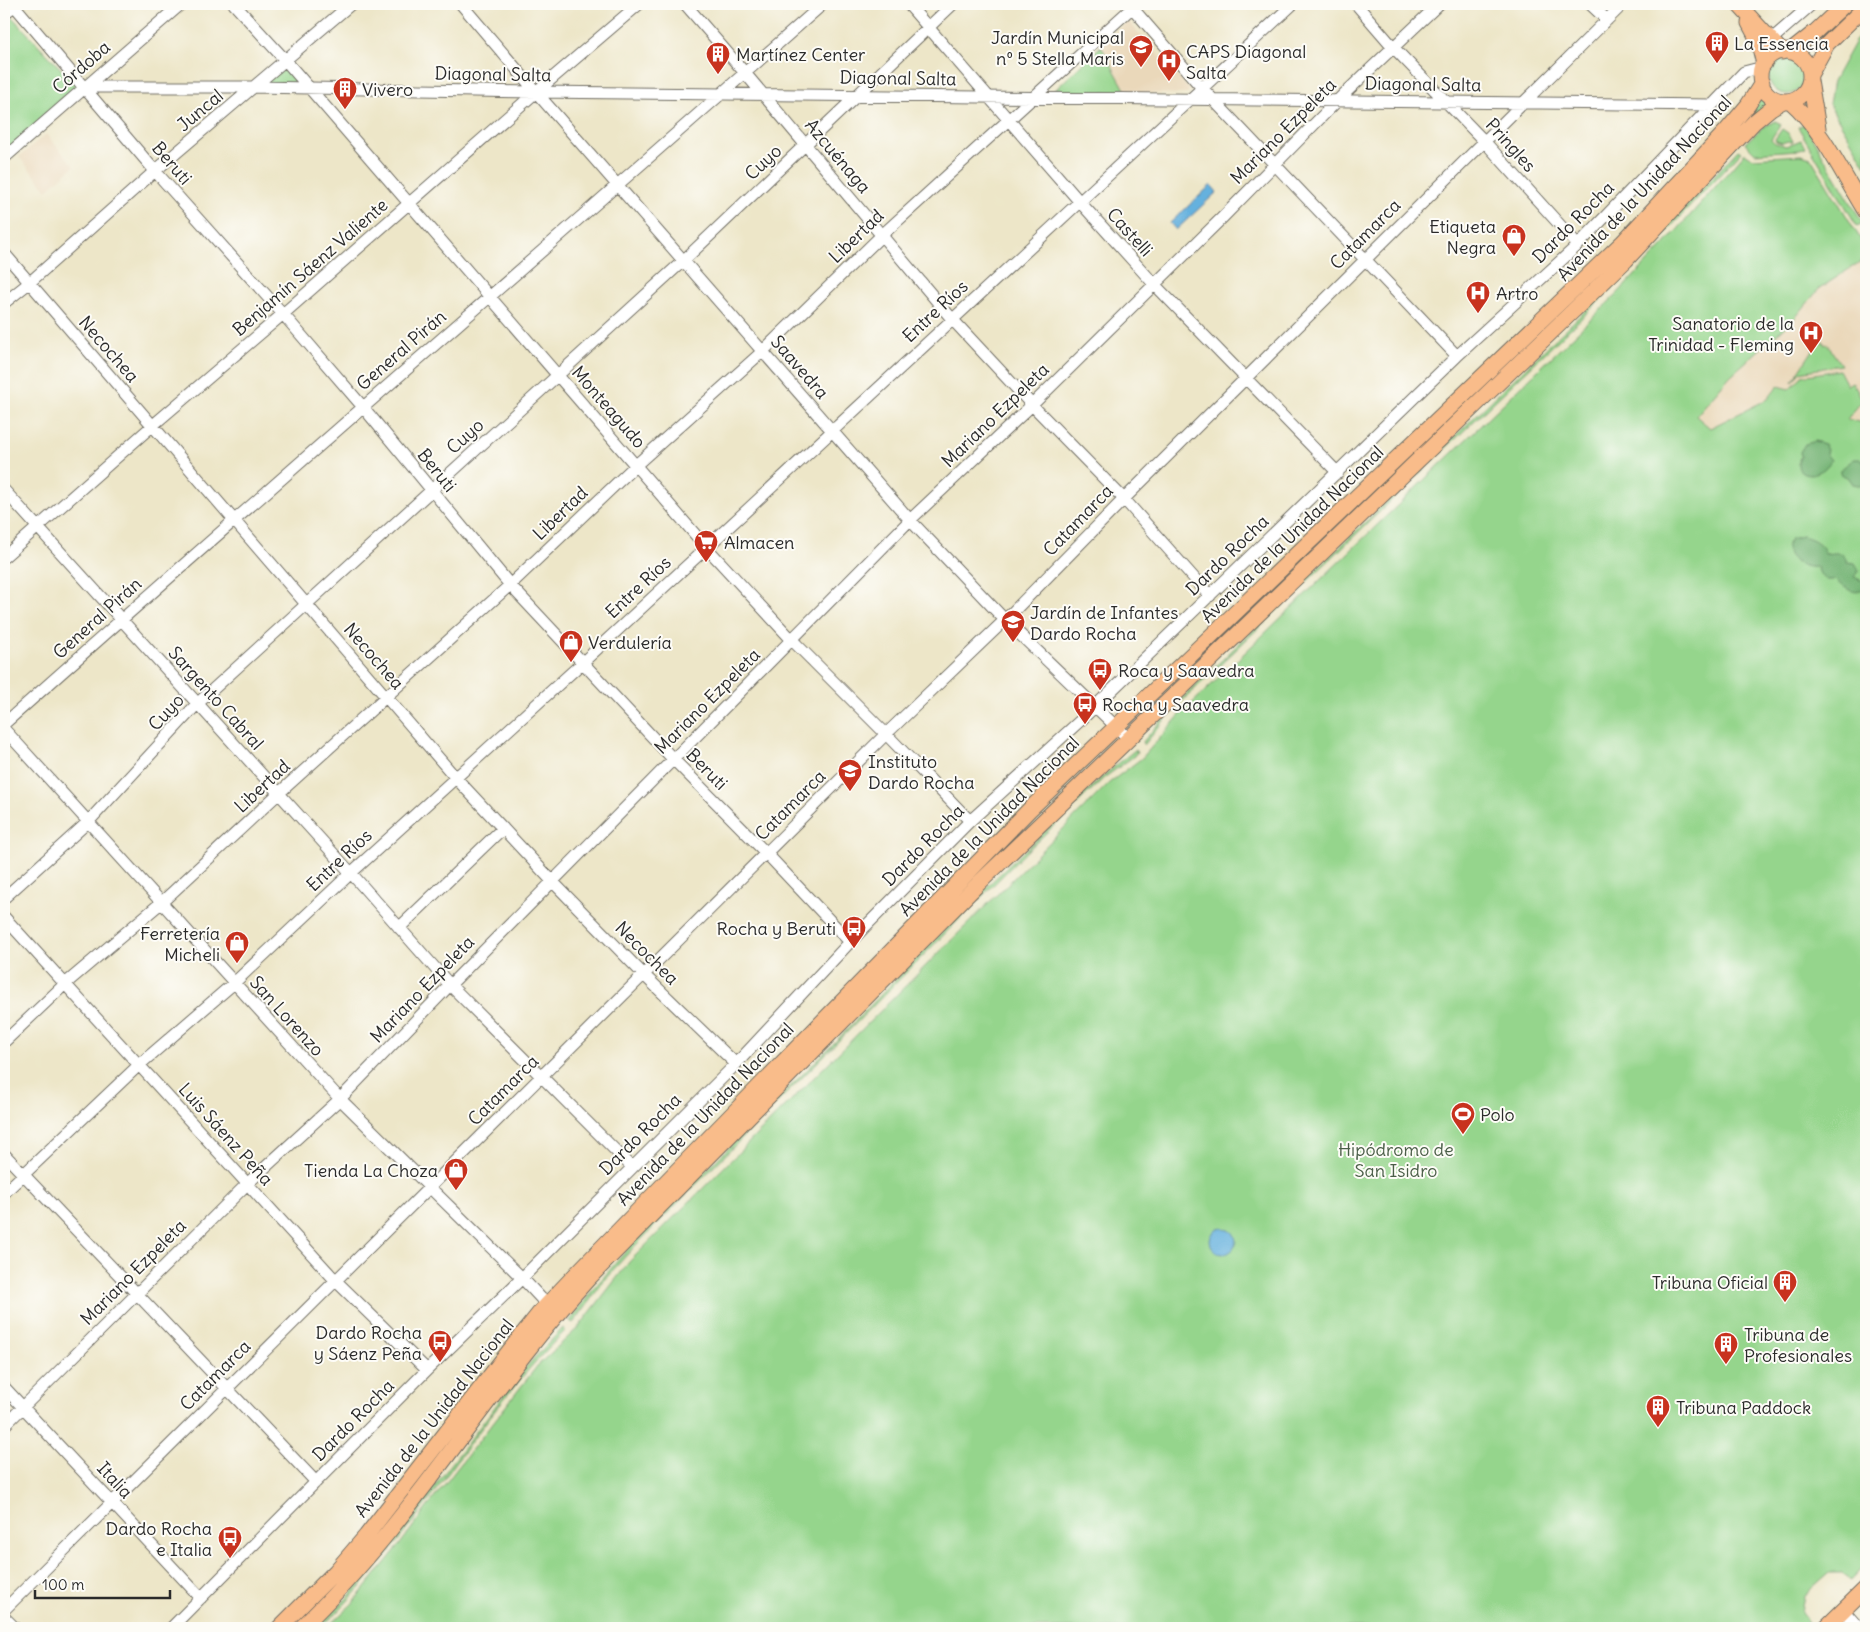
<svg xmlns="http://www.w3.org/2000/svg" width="1870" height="1632" font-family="Delius,sans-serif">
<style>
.built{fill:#ead8ba}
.green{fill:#95d58c;stroke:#60805c}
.forest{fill:#78b678;stroke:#527052}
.water{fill:#65b1de;stroke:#486e84}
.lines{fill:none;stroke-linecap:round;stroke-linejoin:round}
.minor-casing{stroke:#6f6c62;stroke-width:13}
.major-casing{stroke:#6f6c62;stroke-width:17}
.minor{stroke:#fff;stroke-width:11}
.major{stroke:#f9bc8a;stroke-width:15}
.labels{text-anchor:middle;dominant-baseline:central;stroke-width:4;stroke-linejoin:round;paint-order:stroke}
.poi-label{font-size:18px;fill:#2b2b2b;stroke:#fdfcf7;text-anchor:start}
.street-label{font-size:18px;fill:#2b2b2b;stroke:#fdfcf7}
.park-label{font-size:18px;fill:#4b5e48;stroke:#fdfcf7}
</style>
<rect width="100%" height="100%" fill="#fdfcf7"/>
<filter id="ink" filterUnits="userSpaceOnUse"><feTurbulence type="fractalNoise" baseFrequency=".02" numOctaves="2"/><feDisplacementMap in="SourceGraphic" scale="10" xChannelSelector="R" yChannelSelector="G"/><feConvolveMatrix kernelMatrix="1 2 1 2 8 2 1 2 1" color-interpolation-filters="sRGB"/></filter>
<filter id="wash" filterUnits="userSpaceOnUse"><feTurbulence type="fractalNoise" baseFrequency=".0096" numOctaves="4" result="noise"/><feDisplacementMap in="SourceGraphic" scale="20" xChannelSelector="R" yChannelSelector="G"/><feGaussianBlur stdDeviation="1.12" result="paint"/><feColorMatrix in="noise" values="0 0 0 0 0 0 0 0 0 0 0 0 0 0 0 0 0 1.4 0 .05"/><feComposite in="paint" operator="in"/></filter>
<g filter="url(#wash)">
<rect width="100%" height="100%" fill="#ede6c8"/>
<path class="built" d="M1128,21l61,68 -1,5 -61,-1 -26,-47z
M46,134l28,32 -27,24 -28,-33z
M1866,258v166l-63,-16 -94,20 -14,-12 35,-40 65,-58 24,-29z"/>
<path class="green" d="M11,16l68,72 -75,64v-130z
M1866,30v136l-37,-62 4,-23 22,-40z
M1101,46l26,47 -74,-1z
M1769 76a18 18 0 1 1 36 0a18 18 0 1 1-36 0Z
M286,61l23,27 -54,-1z
M1760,90l13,13 -37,30z
M1775,121l6,3 -10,15 4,4 11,3 15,-6 4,8 -6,2 -44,3 -10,-10 18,-16z
M1804,124l59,99 -6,3 -59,-99z
M1782,129l6,4 5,8 -1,1 -4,-1 -6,2 -6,-2 -1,-2z
M1738,150l3,2 -121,129 -449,431 -27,33 -2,-2 28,-33 448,-431z
M1745,153l7,5 49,-3 10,3 55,90v10l-47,31 -24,29 -65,58 -34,40 14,12 58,-29 10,-13 12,3 12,-13 37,-6 8,15 5,-3 11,18 -16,19 19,5v1141l-15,16 -7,-8h-15l-25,22 -3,18 7,9 -6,6h-1476l26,-24 46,-57 36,-49 104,-133 40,-37 52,-67 479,-478 33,-25 38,-43 436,-420 48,-50z
M1813,338l9,2 3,5 2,-1 14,21 -41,7 -8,10 23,-35z
M1135,750l2,2 -3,4 -30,22 -77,73 -394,397 -27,30 -28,39 -5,6 -3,-2 22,-30 38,-45 206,-205 145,-149 122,-116z
M563,1328l2,3c-92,89 -151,209 -244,297h-4l32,-32 24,-29 150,-197z"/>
<path class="forest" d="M1815,441l9,3 3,6 -1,4 5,6c-10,21 -43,17 -30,-4l-1,-4 5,-8z
M1854,459h6l6,3v38l-2,-14 -11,-2 -4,-6 -9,-4v-4z
M1802,536c10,2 22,8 23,18 11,-1 18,-4 22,8l8,1 4,7 -5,7 11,5 1,6 -10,4c-10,-4 -12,-4 -21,-12h-9l-6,-6 -3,-7c-14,2 -32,-8 -30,-23l3,-5z"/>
<path class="water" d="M1211,185l6,7 -41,38 -6,-7z
M1210 1241a13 13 0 1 1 26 0a13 13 0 1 1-26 0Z"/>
</g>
<g filter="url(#ink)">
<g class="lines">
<defs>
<path id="minor" d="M13,4l142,167 128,143 80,93 147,178 163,174 93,94 84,89
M234,4l52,57 420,486 86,93 94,94 84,87
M461,4l75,88 374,428 95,100 124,119
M685,4l60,69 207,246 80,86 92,94 86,97
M908,4l171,197 75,83 184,189
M1129,4l73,84 255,268
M1356,4l38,44 90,93 94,104
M1590,4l17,16
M4,14l12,-10
M1772,39l40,-35
M84,87h171l281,5 1176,13
M4,158l177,-154
M4,253l451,524 98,105 91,93 92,89
M4,303l25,-20 126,-112 196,-167
M4,490l347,383 99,112 182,182
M4,557l148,-131 131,-112 253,-222 103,-88
M4,724c271,-242 547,-479 819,-720
M4,729l336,370 182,179 29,31
M4,898l84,-76 109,-118 486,-443 270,-257
M4,917l332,364 91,89
M399,928l104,-100
M4,1042l61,-58 97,-82 116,-108 232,-209 126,-120 127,-114 119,-116 254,-231
M4,1154l312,328
M4,1193l135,-128 95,-82 117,-110 231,-210 711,-659
M4,1387l197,211
M4,1426l243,-242 93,-85 110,-114 460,-465 122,-115 191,-188 120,-122 96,-91
M4,1610l882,-876 119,-114 119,-121 499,-495
M1843,1610l16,18
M4,1617l11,11
M171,1628l256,-258 95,-92 214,-214 114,-122 120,-121 112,-102 375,-363 121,-111 166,-173 19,-5"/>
<path id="major" d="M1738,4l44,48
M1749,23l9,17 6,24
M1760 76a25 25 0 1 1 50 0a25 25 0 1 1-50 0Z
M1790,52l25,-20 30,-28
M1810,75l17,-31 39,-38
M1810,81l8,47
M1790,101c34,30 52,73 76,111
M279,1628l57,-57 30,-35 151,-195 24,-30 37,-39 452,-463 592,-566 105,-113 21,-25 14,-22
M301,1628c109,-104 185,-238 287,-349l391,-396 647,-623 128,-138 17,-14 12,-7
M1825,1628l41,-40"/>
</defs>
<use href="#minor" class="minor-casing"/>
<use href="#major" class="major-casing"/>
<use href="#minor" class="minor"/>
<use href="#major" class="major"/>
</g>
</g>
<defs>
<symbol id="building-pin" viewBox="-11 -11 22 30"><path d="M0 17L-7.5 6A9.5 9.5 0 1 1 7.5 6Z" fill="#c8321e" stroke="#fdfcf7"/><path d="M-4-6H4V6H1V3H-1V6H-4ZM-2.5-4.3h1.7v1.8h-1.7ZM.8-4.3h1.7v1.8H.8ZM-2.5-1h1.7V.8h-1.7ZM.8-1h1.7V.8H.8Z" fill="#fff"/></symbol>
<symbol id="school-pin" viewBox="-11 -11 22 30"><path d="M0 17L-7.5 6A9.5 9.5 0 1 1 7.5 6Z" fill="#c8321e" stroke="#fdfcf7"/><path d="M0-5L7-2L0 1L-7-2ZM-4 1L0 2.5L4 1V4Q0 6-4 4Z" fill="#fff"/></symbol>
<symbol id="hospital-pin" viewBox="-11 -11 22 30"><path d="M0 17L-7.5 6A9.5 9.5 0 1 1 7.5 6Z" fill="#c8321e" stroke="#fdfcf7"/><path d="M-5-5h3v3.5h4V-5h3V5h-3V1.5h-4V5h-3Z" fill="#fff"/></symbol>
<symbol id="shop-pin" viewBox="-11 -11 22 30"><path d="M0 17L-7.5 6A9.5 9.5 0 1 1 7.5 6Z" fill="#c8321e" stroke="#fdfcf7"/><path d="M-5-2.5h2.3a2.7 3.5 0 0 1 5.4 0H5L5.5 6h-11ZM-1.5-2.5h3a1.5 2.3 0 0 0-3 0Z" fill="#fff"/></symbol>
<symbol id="supermarket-pin" viewBox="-11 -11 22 30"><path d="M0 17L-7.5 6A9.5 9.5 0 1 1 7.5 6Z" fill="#c8321e" stroke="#fdfcf7"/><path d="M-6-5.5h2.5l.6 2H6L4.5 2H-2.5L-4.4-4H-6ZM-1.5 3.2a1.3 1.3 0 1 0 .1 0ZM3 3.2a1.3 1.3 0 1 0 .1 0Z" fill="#fff"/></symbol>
<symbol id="bus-pin" viewBox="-11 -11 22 30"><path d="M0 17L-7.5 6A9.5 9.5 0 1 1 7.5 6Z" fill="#c8321e" stroke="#fdfcf7"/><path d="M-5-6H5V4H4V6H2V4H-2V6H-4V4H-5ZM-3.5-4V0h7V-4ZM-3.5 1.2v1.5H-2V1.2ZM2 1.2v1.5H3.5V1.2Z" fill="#fff"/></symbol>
<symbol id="stadium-pin" viewBox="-11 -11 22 30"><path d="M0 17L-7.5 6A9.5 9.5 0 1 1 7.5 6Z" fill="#c8321e" stroke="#fdfcf7"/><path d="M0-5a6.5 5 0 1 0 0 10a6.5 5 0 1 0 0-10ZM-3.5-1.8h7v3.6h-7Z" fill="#fff"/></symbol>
</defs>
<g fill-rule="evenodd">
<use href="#building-pin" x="1703" y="29" width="28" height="38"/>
<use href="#school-pin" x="1127" y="33" width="28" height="38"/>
<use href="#building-pin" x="704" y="40" width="28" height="38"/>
<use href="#hospital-pin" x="1155" y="47" width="28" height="38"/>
<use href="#building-pin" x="331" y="75" width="28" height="38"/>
<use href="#shop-pin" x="1500" y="222" width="28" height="38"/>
<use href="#hospital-pin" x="1464" y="279" width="28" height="38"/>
<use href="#hospital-pin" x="1797" y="319" width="28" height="38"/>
<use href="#supermarket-pin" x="692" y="528" width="28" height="38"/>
<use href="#school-pin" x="999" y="608" width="28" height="38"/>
<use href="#shop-pin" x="557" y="628" width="28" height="38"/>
<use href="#bus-pin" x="1086" y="656" width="28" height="38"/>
<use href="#bus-pin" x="1071" y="690" width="28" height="38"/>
<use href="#school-pin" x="836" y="757" width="28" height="38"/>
<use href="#bus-pin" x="840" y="914" width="28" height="38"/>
<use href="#shop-pin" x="223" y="929" width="28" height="38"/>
<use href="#stadium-pin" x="1449" y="1100" width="28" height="38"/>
<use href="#shop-pin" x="442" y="1156" width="28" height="38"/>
<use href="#building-pin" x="1771" y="1268" width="28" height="38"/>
<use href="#bus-pin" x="426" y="1328" width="28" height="38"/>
<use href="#building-pin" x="1712" y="1330" width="28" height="38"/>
<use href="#building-pin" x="1644" y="1393" width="28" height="38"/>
<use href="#bus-pin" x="216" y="1524" width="28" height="38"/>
</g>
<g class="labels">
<g class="poi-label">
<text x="1124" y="37" text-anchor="end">Jardín Municipal<tspan x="1124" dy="21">nº 5 Stella Maris</tspan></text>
<text x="1734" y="43">La Essencia</text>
<text x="1186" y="51">CAPS Diagonal<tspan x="1186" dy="21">Salta</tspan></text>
<text x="736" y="54">Martínez Center</text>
<text x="362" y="89">Vivero</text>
<text x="1496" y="226" text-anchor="end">Etiqueta<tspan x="1496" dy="21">Negra</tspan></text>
<text x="1496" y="293">Artro</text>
<text x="1794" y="323" text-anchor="end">Sanatorio de la<tspan x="1794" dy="21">Trinidad - Fleming</tspan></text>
<text x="724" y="542">Almacen</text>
<text x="1030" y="612">Jardín de Infantes<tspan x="1030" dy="21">Dardo Rocha</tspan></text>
<text x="588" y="642">Verdulería</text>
<text x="1118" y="670">Roca y Saavedra</text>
<text x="1102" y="704">Rocha y Saavedra</text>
<text x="868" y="761">Instituto<tspan x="868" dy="21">Dardo Rocha</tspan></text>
<text x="836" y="928" text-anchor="end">Rocha y Beruti</text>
<text x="220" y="933" text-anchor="end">Ferretería<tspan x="220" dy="21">Micheli</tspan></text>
<text x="1480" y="1114">Polo</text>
<text x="438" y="1170" text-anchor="end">Tienda La Choza</text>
<text x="1768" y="1282" text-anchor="end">Tribuna Oficial</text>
<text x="422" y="1332" text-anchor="end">Dardo Rocha<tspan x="422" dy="21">y Sáenz Peña</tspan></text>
<text x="1744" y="1334">Tribuna de<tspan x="1744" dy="21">Profesionales</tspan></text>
<text x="1676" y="1407">Tribuna Paddock</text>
<text x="212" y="1528" text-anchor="end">Dardo Rocha<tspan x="212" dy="21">e Italia</tspan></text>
</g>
<g class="street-label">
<text transform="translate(81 67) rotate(-41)">Córdoba</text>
<text transform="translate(493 74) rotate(1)">Diagonal Salta</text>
<text transform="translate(898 78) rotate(1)">Diagonal Salta</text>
<text transform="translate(1423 84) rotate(1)">Diagonal Salta</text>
<text transform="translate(200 110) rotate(-40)">Juncal</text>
<text transform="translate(1283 131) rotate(-45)">Mariano Ezpeleta</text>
<text transform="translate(1511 145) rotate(48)">Pringles</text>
<text transform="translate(838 156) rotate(50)">Azcuénaga</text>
<text transform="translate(763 162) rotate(-43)">Cuyo</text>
<text transform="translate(172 163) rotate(49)">Beruti</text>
<text transform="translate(1644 188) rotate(-47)">Avenida de la Unidad Nacional</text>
<text transform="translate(1573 222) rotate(-45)">Dardo Rocha</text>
<text transform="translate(1130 232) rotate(48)">Castelli</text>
<text transform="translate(1365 234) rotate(-45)">Catamarca</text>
<text transform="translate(856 236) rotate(-44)">Libertad</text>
<text transform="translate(310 267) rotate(-41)">Benjamín Sáenz Valiente</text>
<text transform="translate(935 311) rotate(-43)">Entre Ríos</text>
<text transform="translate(109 349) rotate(49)">Necochea</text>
<text transform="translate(401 350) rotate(-41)">General Pirán</text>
<text transform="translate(800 367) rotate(49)">Saavedra</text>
<text transform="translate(609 407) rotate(49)">Monteagudo</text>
<text transform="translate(995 415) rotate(-44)">Mariano Ezpeleta</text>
<text transform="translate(465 436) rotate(-42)">Cuyo</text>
<text transform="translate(437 470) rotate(51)">Beruti</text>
<text transform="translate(560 513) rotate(-44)">Libertad</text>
<text transform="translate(1078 520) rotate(-46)">Catamarca</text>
<text transform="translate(1292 534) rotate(-44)">Avenida de la Unidad Nacional</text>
<text transform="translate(1227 555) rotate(-44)">Dardo Rocha</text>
<text transform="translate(638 587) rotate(-43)">Entre Ríos</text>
<text transform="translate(97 618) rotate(-42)">General Pirán</text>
<text transform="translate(374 656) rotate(49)">Necochea</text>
<text transform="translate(216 698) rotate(48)">Sargento Cabral</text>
<text transform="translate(707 701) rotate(-45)">Mariano Ezpeleta</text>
<text transform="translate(166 712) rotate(-47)">Cuyo</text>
<text transform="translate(707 769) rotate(45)">Beruti</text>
<text transform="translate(262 786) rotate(-43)">Libertad</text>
<text transform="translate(790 805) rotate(-45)">Catamarca</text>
<text transform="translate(989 826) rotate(-45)">Avenida de la Unidad Nacional</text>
<text transform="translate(923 845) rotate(-45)">Dardo Rocha</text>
<text transform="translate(339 860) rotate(-43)">Entre Ríos</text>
<text transform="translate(647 953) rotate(45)">Necochea</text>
<text transform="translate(422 989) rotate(-46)">Mariano Ezpeleta</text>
<text transform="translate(287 1016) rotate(48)">San Lorenzo</text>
<text transform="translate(503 1090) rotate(-45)">Catamarca</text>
<text transform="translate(705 1114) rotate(-46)">Avenida de la Unidad Nacional</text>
<text transform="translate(226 1134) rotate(48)">Luis Sáenz Peña</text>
<text transform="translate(640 1134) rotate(-45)">Dardo Rocha</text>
<text transform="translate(133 1272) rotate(-45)">Mariano Ezpeleta</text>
<text transform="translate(215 1375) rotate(-45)">Catamarca</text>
<text transform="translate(434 1418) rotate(-52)">Avenida de la Unidad Nacional</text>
<text transform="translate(353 1420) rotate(-45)">Dardo Rocha</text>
<text transform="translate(115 1480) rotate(47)">Italia</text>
</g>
<g class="park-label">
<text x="1396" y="1149">Hipódromo de<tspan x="1396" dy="21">San Isidro</tspan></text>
</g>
</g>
<rect width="1870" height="1632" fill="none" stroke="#fdfcf7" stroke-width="20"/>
<path d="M35 1590v8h135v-8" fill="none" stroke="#2b2b2b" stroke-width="2.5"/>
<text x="42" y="1590" font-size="15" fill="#2b2b2b" stroke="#fdfcf7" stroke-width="4" paint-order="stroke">100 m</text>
</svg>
